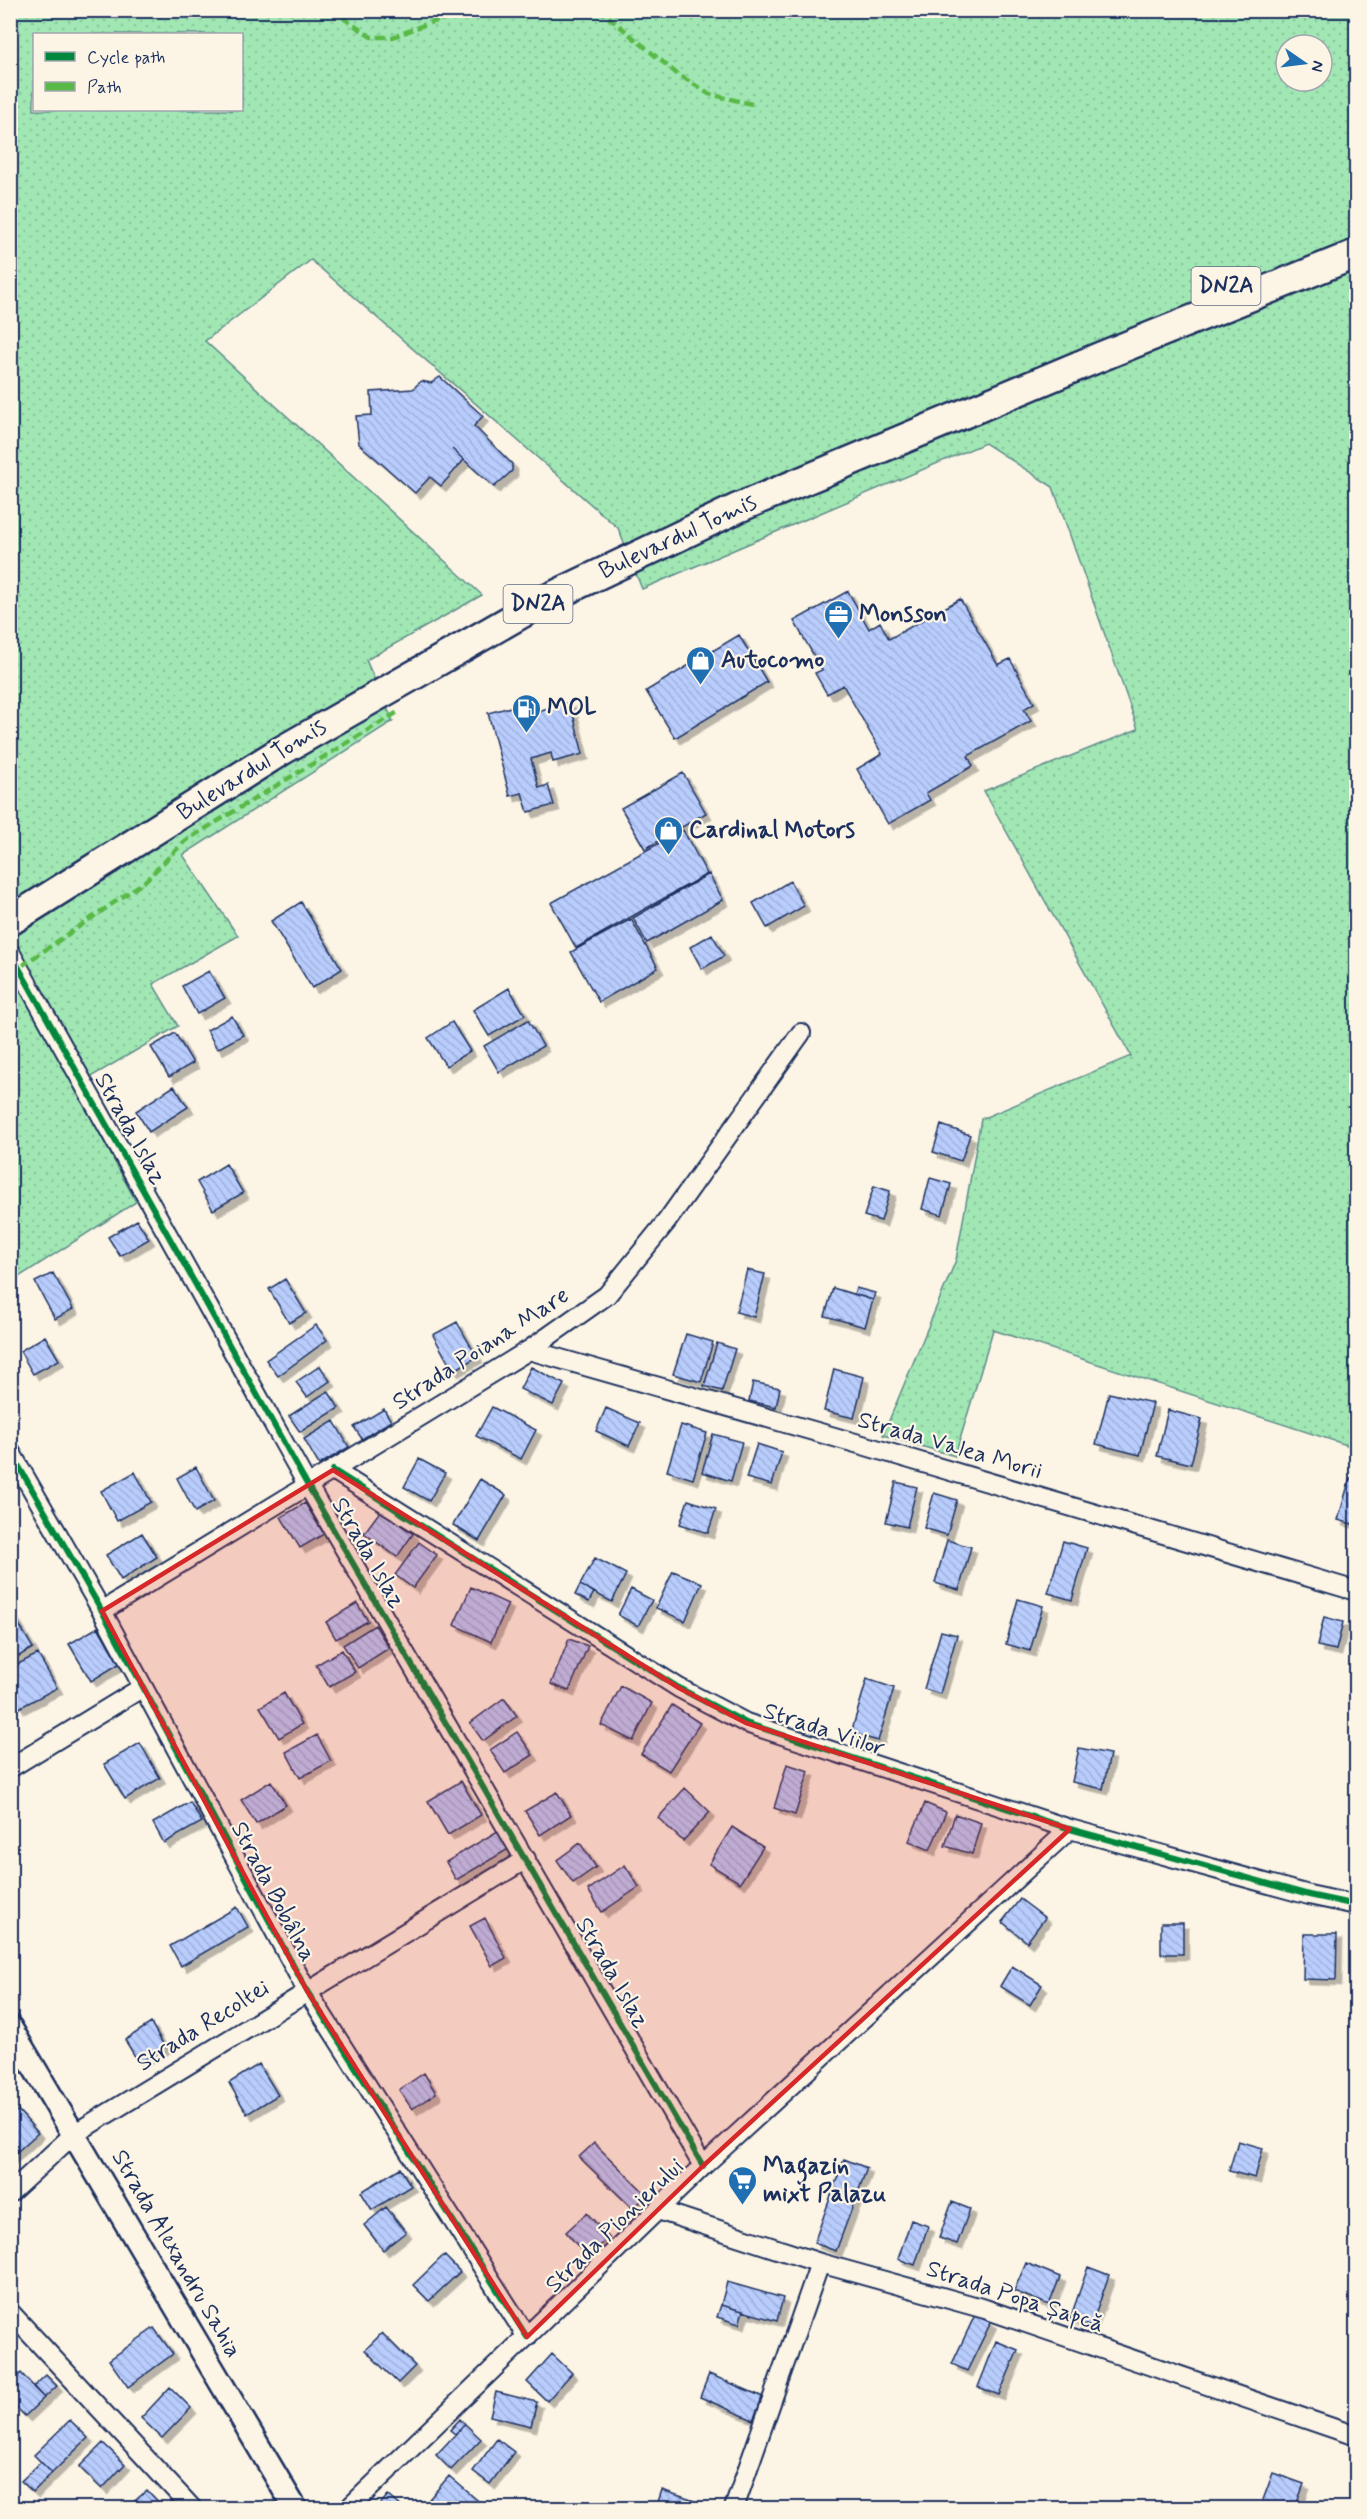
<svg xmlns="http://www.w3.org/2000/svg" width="1367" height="2519" font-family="Mynerve,sans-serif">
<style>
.grass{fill:url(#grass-dots);stroke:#5e8b89;stroke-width:1.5;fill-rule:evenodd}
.building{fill:url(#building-back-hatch);stroke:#1b2f5e;stroke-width:1.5;filter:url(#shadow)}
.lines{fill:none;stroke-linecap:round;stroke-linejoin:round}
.minor-casing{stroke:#1b2f5e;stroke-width:22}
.tertiary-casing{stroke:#1b2f5e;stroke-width:27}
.primary-casing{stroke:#1b2f5e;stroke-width:33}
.minor{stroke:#fcf5e5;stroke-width:18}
.tertiary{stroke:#fcf5e5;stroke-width:22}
.primary{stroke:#fcf5e5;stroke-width:28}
.quiet{stroke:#58b947;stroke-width:4.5;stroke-dasharray:9 4.5;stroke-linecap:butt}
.cycleway-casing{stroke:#fcf5e5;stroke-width:10}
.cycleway{stroke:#00873e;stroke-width:6}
.marked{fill:#d62828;fill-opacity:0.2;stroke:#d62828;stroke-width:4.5;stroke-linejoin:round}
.labels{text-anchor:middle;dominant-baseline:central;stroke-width:4.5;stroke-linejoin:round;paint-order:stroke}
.shield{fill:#fcf5e5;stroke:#5e6a86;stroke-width:1.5}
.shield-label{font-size:22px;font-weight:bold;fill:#1b2f5e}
.street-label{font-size:24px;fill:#1b2f5e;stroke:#fcf5e5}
.poi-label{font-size:24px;font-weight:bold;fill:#1b2f5e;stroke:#fcf5e5;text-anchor:start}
</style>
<defs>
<pattern id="grass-dots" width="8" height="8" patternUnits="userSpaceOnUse" patternTransform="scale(1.5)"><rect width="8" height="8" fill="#a1e7b4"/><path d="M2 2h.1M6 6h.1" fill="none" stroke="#8ac69d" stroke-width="1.8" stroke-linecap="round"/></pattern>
<pattern id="building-back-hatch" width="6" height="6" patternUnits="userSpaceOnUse" patternTransform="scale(1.5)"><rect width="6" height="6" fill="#b9cdfd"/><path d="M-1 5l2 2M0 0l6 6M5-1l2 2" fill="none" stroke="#9eb0db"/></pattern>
<filter id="shadow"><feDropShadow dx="5.5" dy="5.5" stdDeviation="0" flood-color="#0004"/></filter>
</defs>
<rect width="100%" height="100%" fill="#fcf5e5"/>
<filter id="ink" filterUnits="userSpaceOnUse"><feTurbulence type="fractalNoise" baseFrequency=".0167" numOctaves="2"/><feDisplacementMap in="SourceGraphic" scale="12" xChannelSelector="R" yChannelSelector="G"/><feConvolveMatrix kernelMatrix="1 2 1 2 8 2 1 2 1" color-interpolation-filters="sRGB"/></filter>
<g filter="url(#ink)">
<path class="grass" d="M11,11h1345v1437l-363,-118 -38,126 -72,-21 73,-175 25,-141 150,-63 -147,-265 154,-62 -85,-242 -68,-44 -343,146 -24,-61 -307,-268 -106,81 277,254 -116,65 27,61 -210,134 55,81 -85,48 25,42 -103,60 61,116 -125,80zM34,34h208v76h-208zM1286,45h36v36h-36z"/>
<path class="building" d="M440,377l43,39 -9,10 38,38v7l-18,16 -42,-38 12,11 -23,26 -11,-9 -15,16 -56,-49 -3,-28 16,-1 -1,-23 42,-3 8,-8 10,2z
M848,591l21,38 11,-7 9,17 71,-40 38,66 12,-6 24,44 -10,6 7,12 -63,35 5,10 -47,27 4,7 -42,24 -31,-55 25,-15 -39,-69 -16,9 -12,-21 7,-3 -28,-49z
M739,635l28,47 -92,56 -29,-47z
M570,702l13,52 -30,8 -2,-9 -20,6 8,29 9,-3 6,20 -26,7 -6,-19 -12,3 -22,-83 30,-8 2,11z
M683,773l23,40 -61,36 -24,-41z
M683,830l24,44 -131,74 -25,-45z
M709,874l14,26 -76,43 -14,-25z
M790,881l14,25 -37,22 -14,-25z
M301,902l41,67 -30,19 -41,-67z
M631,919l27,49 -59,34 -28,-50z
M712,934l12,22 -22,13 -12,-22z
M209,971l16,27 -28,16 -15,-28z
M509,988l16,27 -36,21 -16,-26z
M232,1016l11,19 -26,14 -10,-19z
M528,1020l15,26 -44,26 -15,-26z
M452,1022l18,29 -24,15 -18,-28z
M175,1033l18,30 -24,14 -18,-30z
M174,1086l14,21 -39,25 -13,-21z
M941,1125l29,10 -9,26 -28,-9z
M226,1164l17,29 -30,17 -16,-28z
M930,1178l21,6 -9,31 -20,-6z
M874,1186l16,5 -9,30 -17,-5z
M137,1220l12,19 -29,17 -12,-19z
M747,1270l18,4 -11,43 -18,-5z
M53,1273l20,36 -18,10 -20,-37z
M285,1279l21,34 -17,10 -20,-34z
M833,1288l40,12 -8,27 -40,-11z
M856,1288l19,5 -2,7 -19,-6z
M457,1322l20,35 -24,14 -20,-36z
M316,1325l11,15 -49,36 -12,-16z
M686,1334l27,8 -12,40 -28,-8z
M45,1336l14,24 -26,14 -13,-23z
M717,1343l18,6 -13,42 -18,-5z
M320,1366l10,15 -23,16 -11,-15z
M531,1367l33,17 -11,21 -33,-16z
M834,1369l30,8 -10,41 -30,-7z
M753,1382l27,6 -4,19 -27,-6z
M328,1391l11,17 -39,24 -11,-16z
M1109,1393l44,10 -13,52 -44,-11z
M492,1407l44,23 -15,29 -45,-23z
M606,1408l34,15 -11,23 -33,-15z
M384,1409l7,12 -29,18 -8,-12z
M1168,1410l34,9 -11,45 -34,-8z
M334,1421l15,26 -30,18 -15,-26z
M681,1425l26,8 -14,46 -26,-8z
M713,1434l29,8 -11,39 -29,-9z
M757,1444l25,8 -10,33 -26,-7z
M419,1459l26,14 -16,28 -25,-14z
M196,1467l18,34 -19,11 -18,-34z
M135,1472l16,30 -34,19 -16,-30z
M1350,1478l6,2v45l-18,-5z
M480,1479l26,16 -27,46 -26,-16z
M896,1482l21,5 -10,40 -21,-5z
M934,1493l23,7 -10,35 -23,-7z
M688,1500l28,9 -8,24 -28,-9z
M305,1503l19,31 -24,14 -19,-31z
M381,1510l32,24 -16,23 -33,-24z
M142,1533l15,24 -36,23 -15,-25z
M947,1540l24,7 -12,43 -24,-7z
M1063,1541l24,7 -15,52 -24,-7z
M419,1542l18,13 -24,33 -18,-13z
M595,1558l31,16 -14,28 -32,-17z
M673,1571l29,12 -17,38 -29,-13z
M580,1585l14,7 -5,10 -14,-7z
M471,1587l37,17 -17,38 -37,-17z
M631,1589l21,11 -14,26 -20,-11z
M1018,1599l25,7 -13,45 -24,-7z
M357,1603l11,18 -32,18 -10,-17z
M10,1609l23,39 -23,13z
M1324,1617l19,5 -7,28 -19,-4z
M375,1625l14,23 -31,20 -15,-23z
M98,1627l21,37 -28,17 -22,-37z
M941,1631l16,4 -17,59 -16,-5z
M569,1639l19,7 -19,45 -18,-7z
M342,1650l13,22 -26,15 -13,-22z
M38,1654l19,34 -38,20 -9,-16v-24z
M867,1679l27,9 -16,53 -27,-8z
M621,1686l31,17 -19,38 -32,-16z
M284,1693l18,31 -23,14 -19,-31z
M504,1698l13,18 -34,25 -13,-18z
M672,1705l28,18 -31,48 -28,-17z
M517,1732l16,23 -28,18 -15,-23z
M317,1735l14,26 -31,17 -14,-26z
M140,1743l20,35 -35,21 -21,-35z
M1079,1748l31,6 -7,35 -31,-7z
M787,1764l22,7 -14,44 -21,-7z
M271,1781l15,24 -30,19 -15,-24z
M461,1781l20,34 -33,20 -20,-34z
M685,1788l25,24 -27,29 -25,-23z
M557,1792l14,23 -31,20 -15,-24z
M190,1802l12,20 -38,21 -11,-20z
M925,1803l21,9 -16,38 -21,-9z
M955,1814l26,9 -9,31 -27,-8z
M732,1827l31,20 -23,36 -31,-19z
M501,1829l11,18 -56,33 -10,-18z
M580,1843l16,24 -23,16 -16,-23z
M625,1865l14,22 -37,25 -14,-22z
M1020,1899l25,19 -18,24 -25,-20z
M237,1907l11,20 -67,39 -11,-20z
M485,1918l21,40 -14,8 -22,-40z
M1161,1923h22v31h-22z
M1304,1934h33l-1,46 -33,-1z
M1012,1966l30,19 -12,20 -30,-19z
M151,2023l14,24 -26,16 -14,-23z
M259,2064l19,31 -31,19 -18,-31z
M424,2073l12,20 -24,16 -13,-19z
M18,2110l20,23 -28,25v-42z
M1238,2141l25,7 -8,30 -26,-7z
M594,2143l53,52 -14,14 -54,-52z
M844,2159l23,9 -31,83 -22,-8z
M400,2168l11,18 -39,24 -11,-18z
M952,2202l18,7 -13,35 -18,-6z
M386,2207l20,25 -23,18 -19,-25z
M587,2213l22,25 -22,19 -21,-25z
M911,2220l17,6 -13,39 -17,-6z
M444,2255l16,17 -31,29 -16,-16z
M1026,2263l34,14 -11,28 -35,-14z
M1088,2267l21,8 -18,52 -21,-8z
M727,2282l56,16 -6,23 -56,-16z
M721,2305l22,6 -4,13 -22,-7z
M975,2315l16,7 -24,49 -15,-7z
M154,2328l19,26 -45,33 -19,-27z
M382,2333l33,33 -17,17 -33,-33z
M996,2341l22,9 -19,45 -21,-8z
M552,2354l20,19 -25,28 -20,-19z
M21,2373l23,25 -19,18 -15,-15v-18z
M709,2374l54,23 -10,23 -53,-23z
M46,2375l11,11 -13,12 -11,-11z
M170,2387l21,21 -29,30 -21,-20z
M496,2392l41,10 -6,24 -41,-10z
M460,2419l5,5 -10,10 -5,-4z
M70,2420l18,18 -36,35 -18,-18z
M465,2424l16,15 -30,31 -15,-15z
M497,2439l17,13 -24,32 -17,-13z
M103,2443l22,21 -23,25 -23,-22z
M41,2462l11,11 -19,19 -12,-11z
M1273,2473l31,11 -9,24h-35z
M449,2476l34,29 -3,3h-50l-5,-4z
M147,2490l17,18h-37z
M662,2490l53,18h-59z
M388,2495l15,13h-26z"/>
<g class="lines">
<defs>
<path id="minor" d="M10,952l298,534 395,680
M529,1350l337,96 490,145
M10,1451l92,160 205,380 220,346
M333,1470l346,218 67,35 324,106 239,66 47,10
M102,1611l427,-261 78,-55 60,-74 134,-188
M10,1768l133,-81
M10,2193l64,-59 452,-275
M658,2210l162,53 165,46 371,127
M10,2312l182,196
M349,2508l354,-342 367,-337
M734,2508l86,-245"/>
<path id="tertiary" d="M10,2027l285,481"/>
<path id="primary" d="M10,921l271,-170 264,-151 193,-92 364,-152 254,-102"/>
</defs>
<use href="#minor" class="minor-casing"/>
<use href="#tertiary" class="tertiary-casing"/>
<use href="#primary" class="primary-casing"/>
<use href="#minor" class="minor"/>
<use href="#tertiary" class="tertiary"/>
<use href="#primary" class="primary"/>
<path class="quiet" d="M332,10l39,27h22l36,-14 53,-13
M597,10l8,4 71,59 33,21 43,10
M10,974l134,-92 41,-41 213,-129"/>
<defs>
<path id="cycleway" d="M10,952l298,534 395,680
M10,1451l92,160 205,380 220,346
M333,1470l346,218 67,35 324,106 239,66 47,10"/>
</defs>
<use href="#cycleway" class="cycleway-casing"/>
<use href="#cycleway" class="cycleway"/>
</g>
</g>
<path class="marked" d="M333,1470l346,218 67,35 324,106 -367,337 -176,171 -220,-346 -205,-380z"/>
<defs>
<symbol id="office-pin" viewBox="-11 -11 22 30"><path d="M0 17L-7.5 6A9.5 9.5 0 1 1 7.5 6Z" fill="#1f6fb2" stroke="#fcf5e5"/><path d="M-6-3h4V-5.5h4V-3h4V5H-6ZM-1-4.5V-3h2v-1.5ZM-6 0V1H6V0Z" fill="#fff"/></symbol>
<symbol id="shop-pin" viewBox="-11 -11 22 30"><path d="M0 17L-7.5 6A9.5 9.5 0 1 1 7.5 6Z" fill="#1f6fb2" stroke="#fcf5e5"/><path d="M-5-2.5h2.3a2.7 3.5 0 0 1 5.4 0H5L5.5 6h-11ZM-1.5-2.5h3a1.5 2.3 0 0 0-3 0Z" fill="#fff"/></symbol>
<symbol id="fuel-pin" viewBox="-11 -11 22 30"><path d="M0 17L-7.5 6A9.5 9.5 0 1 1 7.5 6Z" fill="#1f6fb2" stroke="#fcf5e5"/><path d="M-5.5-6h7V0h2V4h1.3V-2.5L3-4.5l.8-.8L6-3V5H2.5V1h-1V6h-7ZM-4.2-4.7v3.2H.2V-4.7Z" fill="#fff"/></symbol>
<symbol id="supermarket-pin" viewBox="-11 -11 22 30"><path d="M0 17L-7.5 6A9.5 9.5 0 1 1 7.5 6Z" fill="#1f6fb2" stroke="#fcf5e5"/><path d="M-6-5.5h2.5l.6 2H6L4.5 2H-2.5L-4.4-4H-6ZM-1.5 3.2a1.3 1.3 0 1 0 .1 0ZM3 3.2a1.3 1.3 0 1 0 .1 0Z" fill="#fff"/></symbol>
</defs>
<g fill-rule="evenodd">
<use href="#office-pin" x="822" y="598" width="33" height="45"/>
<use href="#shop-pin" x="684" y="644" width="33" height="45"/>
<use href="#fuel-pin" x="510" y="692" width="33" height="45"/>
<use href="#shop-pin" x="652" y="814" width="33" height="45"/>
<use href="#supermarket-pin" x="726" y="2164" width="33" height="45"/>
</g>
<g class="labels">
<g class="shield">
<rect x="1191.5" y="267" width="69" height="38" rx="4.5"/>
<rect x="503.5" y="585" width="69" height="38" rx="4.5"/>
</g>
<g class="shield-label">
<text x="1226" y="286">DN2A</text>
<text x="538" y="604">DN2A</text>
</g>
<g class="street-label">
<text transform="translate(678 537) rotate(-25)">Bulevardul Tomis</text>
<text transform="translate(252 770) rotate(-32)">Bulevardul Tomis</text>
<text transform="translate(130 1129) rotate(61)">Strada Islaz</text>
<text transform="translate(481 1349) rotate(-33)">Strada Poiana Mare</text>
<text transform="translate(950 1446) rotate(16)">Strada Valea Morii</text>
<text transform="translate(368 1553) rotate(60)">Strada Islaz</text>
<text transform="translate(824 1730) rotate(18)">Strada Viilor</text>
<text transform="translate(273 1892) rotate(62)">Strada Bobâlna</text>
<text transform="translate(612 1973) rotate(60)">Strada Islaz</text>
<text transform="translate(203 2026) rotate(-32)">Strada Recoltei</text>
<text transform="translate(615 2226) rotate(-44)">Strada Pionierului</text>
<text transform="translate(176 2254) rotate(60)">Strada Alexandru Sahia</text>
<text transform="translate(1015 2297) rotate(18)">Strada Popa Șapcă</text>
</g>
<g class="poi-label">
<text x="859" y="614">Monsson</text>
<text x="721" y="660">Autocomo</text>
<text x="547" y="708">MOL</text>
<text x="689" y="830">Cardinal Motors</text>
<text x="763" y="2166">Magazin<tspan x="763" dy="28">mixt Palazu</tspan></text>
</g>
</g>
<rect width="1367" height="2519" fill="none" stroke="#fcf5e5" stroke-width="36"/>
<rect x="18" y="18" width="1331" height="2483" fill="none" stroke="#1b2f5e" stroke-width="2" filter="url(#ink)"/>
<rect x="33" y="33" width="210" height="78" fill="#fcf5e5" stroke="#a2a6af" stroke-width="1.5"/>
<rect x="45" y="52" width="30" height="9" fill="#00873e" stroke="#a2a6af" stroke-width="1.5"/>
<text x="87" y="63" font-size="18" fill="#1b2f5e">Cycle path</text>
<rect x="45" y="82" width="30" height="9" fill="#58b947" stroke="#a2a6af" stroke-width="1.5"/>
<text x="87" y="93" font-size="18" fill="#1b2f5e">Path</text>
<g transform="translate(1304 63) rotate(104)"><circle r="28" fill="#fcf5e5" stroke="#a2a6af" stroke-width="1.5"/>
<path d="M0-4.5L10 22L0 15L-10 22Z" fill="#1f6fb2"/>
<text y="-9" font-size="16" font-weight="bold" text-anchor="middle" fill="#1b2f5e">N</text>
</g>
</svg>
